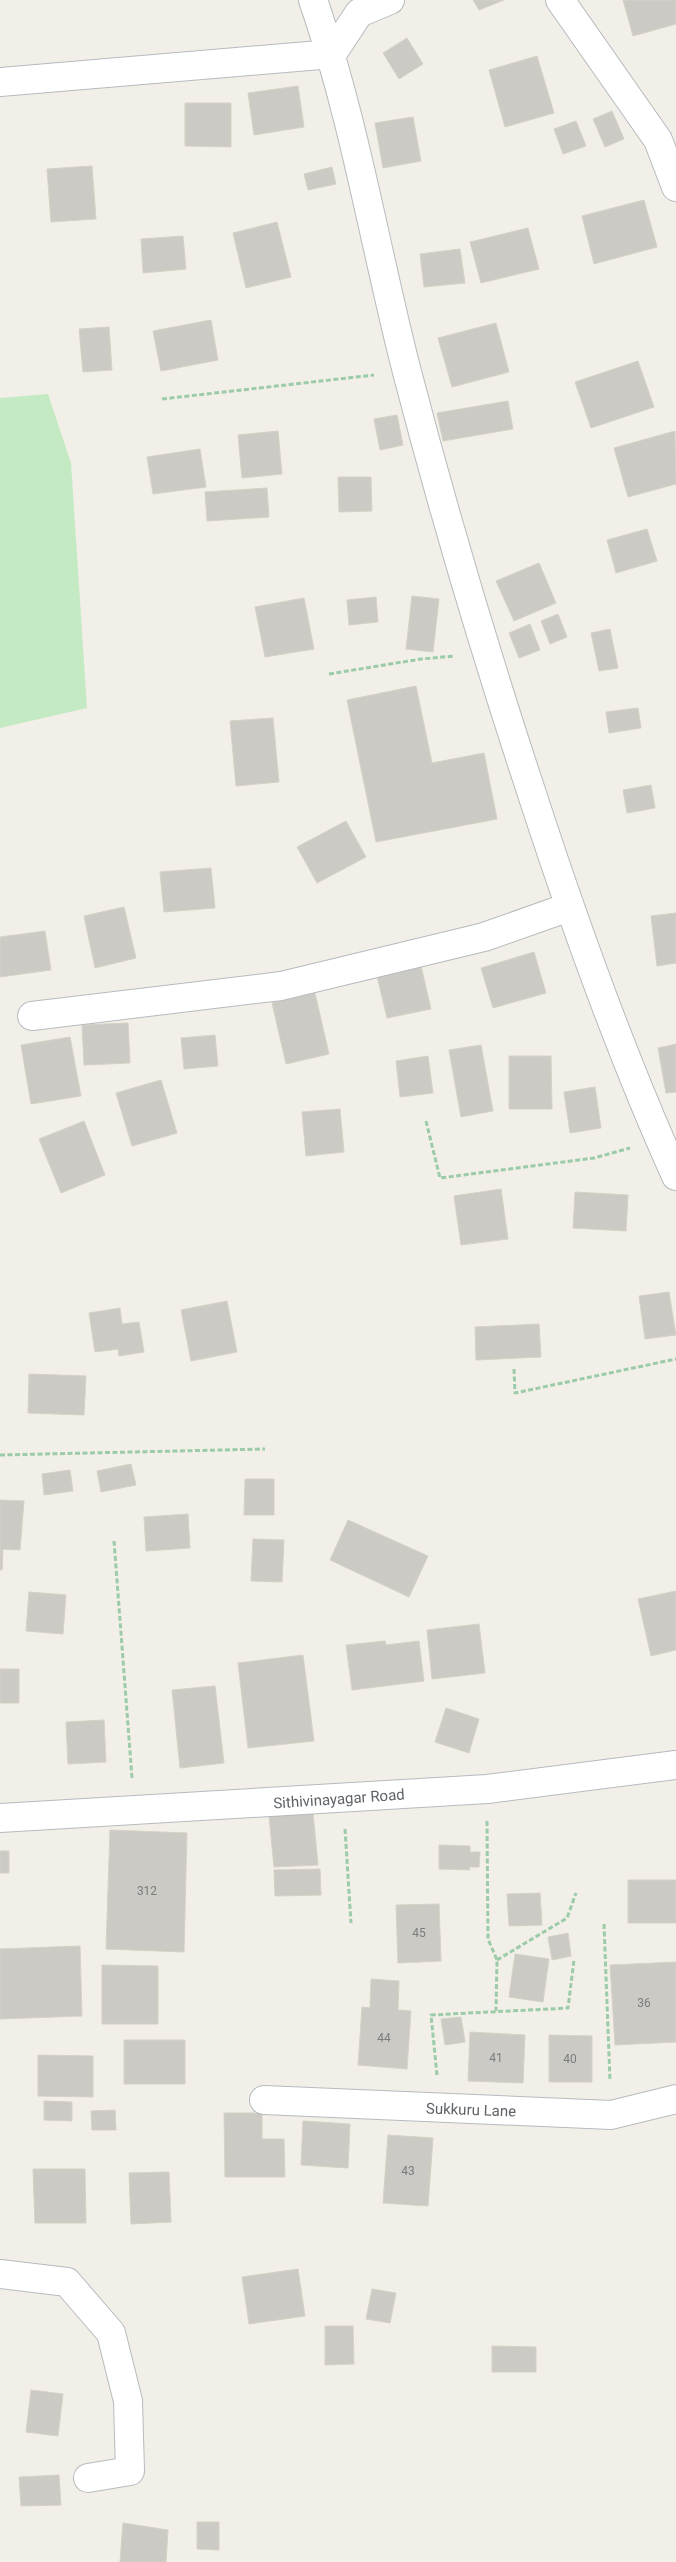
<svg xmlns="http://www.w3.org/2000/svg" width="676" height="2562" font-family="Roboto,sans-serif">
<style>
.green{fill:#c4eac3}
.building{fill:#cccac4;stroke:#d7d1c5}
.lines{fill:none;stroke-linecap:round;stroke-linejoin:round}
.minor-casing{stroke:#b7babe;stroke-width:30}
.tertiary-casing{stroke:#b7babe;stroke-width:30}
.path{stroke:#9bcba8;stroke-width:3;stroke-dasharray:5 2.5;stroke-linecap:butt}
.minor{stroke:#fff;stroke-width:28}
.tertiary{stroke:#fff;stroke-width:28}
.labels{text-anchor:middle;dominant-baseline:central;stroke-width:5;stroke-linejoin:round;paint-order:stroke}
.number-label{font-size:12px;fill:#7a7d7f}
.street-label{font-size:15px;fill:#5e6368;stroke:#fff}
</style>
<rect width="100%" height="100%" fill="#f1efe7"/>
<path class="green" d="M48,394l23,69 16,245 -87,20v-330z"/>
<path class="building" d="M473,0h31l-25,10z
M623,0h53v24l-43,12z
M407,38l16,26 -24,15 -16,-26z
M537,56l17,57 -49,14 -16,-57z
M298,86l6,41 -50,8 -6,-42z
M185,103h46v44l-46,-1z
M612,111l12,28 -19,8 -12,-28z
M413,117l8,44 -38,7 -8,-45z
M576,121l10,25 -23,8 -9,-25z
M92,166l4,53 -45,3 -4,-53z
M332,167l4,17 -28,6 -4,-16z
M644,200l13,47 -63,17 -12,-48z
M277,222l14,55 -45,11 -13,-55z
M528,228l11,41 -58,14 -11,-41z
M183,236l3,33 -43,4 -2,-34z
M460,249l5,34 -41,4 -4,-33z
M211,320l7,40 -57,11 -8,-40z
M496,323l13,49 -57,15 -14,-49z
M109,327l3,43 -29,2 -4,-43z
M638,361l16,46 -63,21 -16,-46z
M508,401l5,28 -70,12 -6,-28z
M397,415l6,30 -23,5 -6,-31z
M278,431l4,43 -40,4 -4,-43z
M675,431l1,53 -48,13 -14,-49z
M200,449l6,38 -53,7 -6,-37z
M338,477h33l1,34 -33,1z
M267,488l2,29 -62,4 -2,-29z
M647,529l10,32 -41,12 -9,-33z
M539,563l17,40 -42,18 -18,-40z
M412,596l27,3 -6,53 -27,-3z
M376,597l2,25 -29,3 -2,-25z
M304,598l10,51 -49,8 -10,-50z
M558,614l9,23 -17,7 -9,-23z
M530,624l10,26 -21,8 -10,-25z
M610,629l8,39 -19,3 -8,-38z
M416,686l16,77 52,-10 13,66 -121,23 -29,-142z
M638,708l3,20 -32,5 -3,-21z
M273,718l6,64 -43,4 -6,-65z
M651,785l4,23 -28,5 -4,-23z
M346,821l20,36 -49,26 -20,-36z
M211,868l4,40 -51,4 -4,-40z
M124,907l12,51 -41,10 -11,-52z
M676,913v50l-19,3 -6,-50z
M45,931l6,39 -51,7v-40z
M534,952l12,41 -53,15 -12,-40z
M421,966l10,43 -44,9 -10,-42z
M315,993l14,61 -43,10 -14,-61z
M128,1023l2,40 -46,2 -2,-40z
M215,1035l3,31 -34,3 -3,-31z
M70,1037l11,59 -50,8 -10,-59z
M676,1044v48l-10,1 -8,-45z
M481,1045l12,66 -32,6 -12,-67z
M428,1056l5,37 -33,4 -4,-36z
M509,1056h42l1,53h-43z
M161,1080l16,53 -45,13 -16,-53z
M595,1087l6,41 -31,5 -6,-41z
M340,1109l4,43 -38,4 -4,-44z
M84,1121l21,54 -44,18 -22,-54z
M501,1189l7,50 -47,6 -7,-49z
M575,1192l53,3 -2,36 -53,-3z
M669,1292l7,43 -31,4 -6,-43z
M227,1301l10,51 -46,9 -10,-51z
M120,1308l2,16 17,-2 5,30 -25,4 -1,-7 -23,3 -6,-39z
M539,1324l2,33 -65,3 -1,-33z
M29,1374l57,2 -2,39 -56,-2z
M131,1464l5,21 -35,7 -4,-21z
M70,1470l3,21 -29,4 -2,-21z
M245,1479h29v36h-30z
M0,1500l24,1 -4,49 -17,-1 -1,21h-2z
M188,1514l2,34 -44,3 -2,-34z
M348,1520l80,36 -19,41 -79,-37z
M253,1539l31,1 -2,42 -31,-1z
M676,1591v59l-25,6 -13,-57z
M29,1592l37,3 -3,39 -37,-3z
M479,1624l6,49 -53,6 -5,-49z
M385,1641l1,4 33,-4 5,40 -72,9 -6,-45z
M303,1655l11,86 -66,7 -10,-85z
M0,1669h19v34h-19z
M215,1686l9,77 -44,5 -8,-78z
M446,1708l33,11 -10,34 -34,-11z
M104,1720l2,42 -38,2 -2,-42z
M313,1813l5,52 -44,2 -5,-51z
M110,1830l77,3 -3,119 -78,-3z
M439,1845l31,1v6h10l-1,15h-10l1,3 -31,-1z
M0,1851h9v22h-9z
M320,1869l1,26 -46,1 -1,-26z
M628,1880h48v43h-48z
M540,1893l2,32 -33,1 -2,-32z
M439,1904l2,57 -43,2 -2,-58z
M568,1933l3,23 -19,4 -4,-23z
M80,1946l2,70 -82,3v-70z
M515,1954l34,5 -6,43 -34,-5z
M676,1962v80l-61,3 -5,-80z
M102,1965l56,1v58h-56z
M371,1979l28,2 -1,29 13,1 -4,58 -49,-4 4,-58 8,1z
M461,2017l4,25 -20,3 -4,-26z
M470,2032l55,3 -2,48 -55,-2z
M549,2035l43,1v46h-43z
M124,2040h61v44h-61z
M38,2055l55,1v41l-55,-1z
M44,2101l28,1v19l-28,-1z
M115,2110l1,20h-24l-1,-19z
M224,2113h38v26h22l1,38h-60z
M303,2121l47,3 -2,44 -47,-3z
M388,2135l45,3 -5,68 -45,-3z
M33,2169h52l1,54h-51z
M169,2172l2,50 -40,2 -2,-51z
M298,2269l7,47 -56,8 -7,-47z
M372,2289l24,4 -6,30 -24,-4z
M325,2326h28l1,38 -29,1z
M492,2346l44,1v25h-44z
M31,2390l32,4 -5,42 -32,-4z
M59,2475l2,30 -40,1 -2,-29z
M197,2522h22v28l-22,-1z
M123,2523l45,7 -2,32h-46z"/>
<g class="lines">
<defs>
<path id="minor" d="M313,0c42,121 62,248 94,372 37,142 79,283 125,422 42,129 88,258 144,382
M560,0l98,140 18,47
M0,82l332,-28 27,-41 31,-13
M32,1016l249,-30 203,-49 85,-30
M264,2100l347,15 65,-16
M0,2274l67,8 44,51 17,68 2,70 -42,7"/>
<path id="tertiary" d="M0,1818l487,-29 189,-24"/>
</defs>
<use href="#minor" class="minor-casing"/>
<use href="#tertiary" class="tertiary-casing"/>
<path class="path" d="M162,399l212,-24
M329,674l92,-15 34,-3
M426,1121l14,57 154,-20 36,-10
M514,1369l1,24 161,-34
M0,1455l265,-6
M114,1541l18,237
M487,1821l1,118 9,21 -1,51
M345,1829l6,94
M604,1924l6,157
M497,1960l70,-42 9,-25
M437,2075l-6,-60 137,-7 6,-48"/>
<use href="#minor" class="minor"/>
<use href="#tertiary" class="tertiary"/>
</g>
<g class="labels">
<g class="number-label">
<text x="147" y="1891">312</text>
<text x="419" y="1933">45</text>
<text x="644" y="2003">36</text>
<text x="384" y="2038">44</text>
<text x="496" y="2058">41</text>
<text x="570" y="2059">40</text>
<text x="408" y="2171">43</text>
</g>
<g class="street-label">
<text transform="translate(339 1799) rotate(-4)">Sithivinayagar Road</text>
<text transform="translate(471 2110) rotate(2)">Sukkuru Lane</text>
</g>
</g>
</svg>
